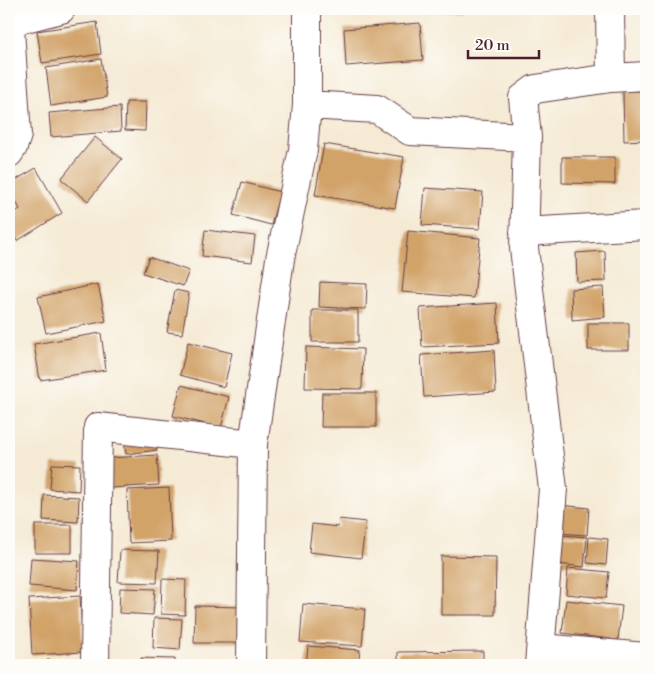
<svg xmlns="http://www.w3.org/2000/svg" width="655" height="674" font-family="'Libre Bodoni',serif">
<style>
.building{fill:#d1a369}
.lines{fill:none;stroke-linecap:round;stroke-linejoin:round}
.minor-casing{stroke:#643d44;stroke-width:30}
.minor{stroke:#fff;stroke-width:28}
</style>
<rect width="100%" height="100%" fill="#fdfcf7"/>
<filter id="ink" filterUnits="userSpaceOnUse"><feTurbulence type="fractalNoise" baseFrequency=".02" numOctaves="2"/><feDisplacementMap in="SourceGraphic" scale="10" xChannelSelector="R" yChannelSelector="G"/><feConvolveMatrix kernelMatrix="1 2 1 2 8 2 1 2 1" color-interpolation-filters="sRGB"/></filter>
<filter id="wash" filterUnits="userSpaceOnUse"><feTurbulence type="fractalNoise" baseFrequency=".0096" numOctaves="4" result="noise"/><feDisplacementMap in="SourceGraphic" scale="20" xChannelSelector="R" yChannelSelector="G"/><feGaussianBlur stdDeviation="1.12" result="paint"/><feColorMatrix in="noise" values="0 0 0 0 0 0 0 0 0 0 0 0 0 0 0 0 0 1.4 0 .05"/><feComposite in="paint" operator="in"/></filter>
<g filter="url(#wash)">
<rect width="100%" height="100%" fill="#f5ead4"/>
<g id="blocks">
<path class="building" d="M387,9h75v2l-75,3z
M644,9h2v35h-1z
M97,22l4,32 -59,9 -5,-32z
M420,23l3,37 -77,6 -2,-37z
M101,59l6,38 -56,9 -5,-38z
M623,91h23v49l-22,1z
M126,102h20l-1,29 -20,-1z
M120,107l1,24 -70,6 -2,-24z
M95,137l27,22 -34,42 -27,-22z
M324,144l80,13 -9,51 -80,-13z
M562,157h53v27l-53,-1z
M36,168l26,45 -45,28 -8,-15v-10l11,-7 -11,-19v-6z
M242,182l38,10 -9,33 -38,-10z
M425,188l58,4 -3,37 -58,-4z
M205,230l50,6 -3,26 -50,-6z
M408,231l72,7 -6,60 -72,-6z
M605,251l1,30 -29,1 -1,-29z
M149,257l40,14 -6,15 -40,-13z
M320,282l47,2 -1,25 -47,-2z
M98,284l8,37 -60,12 -8,-36z
M603,287l2,30 -33,3 -1,-31z
M175,290l14,3 -7,41 -15,-2z
M497,303l2,40 -77,4 -2,-39z
M312,310h46v32h-46z
M588,323h41v27h-41z
M101,333l5,37 -66,10 -6,-36z
M188,342l44,11 -8,34 -44,-12z
M306,347l57,2 -1,40 -57,-1z
M494,350l2,42 -72,5 -3,-42z
M181,385l48,12 -8,31 -48,-12z
M322,393h54v34h-55z
M155,439l2,11 -31,4 -2,-11z
M157,455l2,30 -48,3 -2,-30z
M52,464l28,1 -1,26 -29,-2z
M169,488l2,53 -42,2 -2,-53z
M44,495l35,2 -1,25 -35,-2z
M559,505l30,3 -2,27 -30,-2z
M339,519l27,3 -5,36 -52,-6 3,-28 26,3z
M35,525h37v28h-37z
M561,535l26,2 -3,30 -26,-3z
M589,537l19,2 -2,26 -19,-2z
M120,550l39,1 -2,32 -39,-1z
M441,556l55,1 -1,58h-54z
M31,558l48,3 -2,29 -48,-4z
M568,568l41,4 -3,26 -40,-4z
M162,579l24,1 -1,35 -24,-1z
M120,588l35,1 -2,26 -34,-2z
M80,596l3,56 -51,3 -3,-56z
M566,600l56,6 -4,34 -56,-7z
M303,604l62,5 -3,37 -62,-4z
M195,606l50,1 -1,36h-50z
M154,618l28,1 -2,31 -27,-2z
M308,646l52,4 -2,15h-52z
M483,651v14h-85v-13z
M141,658l34,1v6h-34z
M47,660l34,2v3h-34z"/>
</g>
</g>
<g filter="url(#ink)">
<use href="#blocks" fill-opacity="0" stroke="#643d44" stroke-width="1"/>
<g class="lines">
<defs>
<path id="minor" d="M610,9l1,69
M307,105l70,4 33,22 117,6
M9,153l4,-6 4,-12 -7,-105 8,-10 43,-11
M524,232l122,-7
M541,648l105,9
M95,665l3,-238 155,17
M251,665l2,-221 27,-185 23,-109 4,-45v-96
M539,665l14,-176 -29,-241 3,-111 -4,-39 12,-9 76,-11 35,-2"/>
</defs>
<use href="#minor" class="minor-casing"/>
<use href="#minor" class="minor"/>
</g>
</g>
<rect width="655" height="674" fill="none" stroke="#fdfcf7" stroke-width="30"/>
<path d="M468 50v8h71v-8" fill="none" stroke="#4a1f2b" stroke-width="2.5"/>
<text x="475" y="50" font-size="15" fill="#4a1f2b" stroke="#fdfcf7" stroke-width="4" paint-order="stroke">20 m</text>
</svg>
